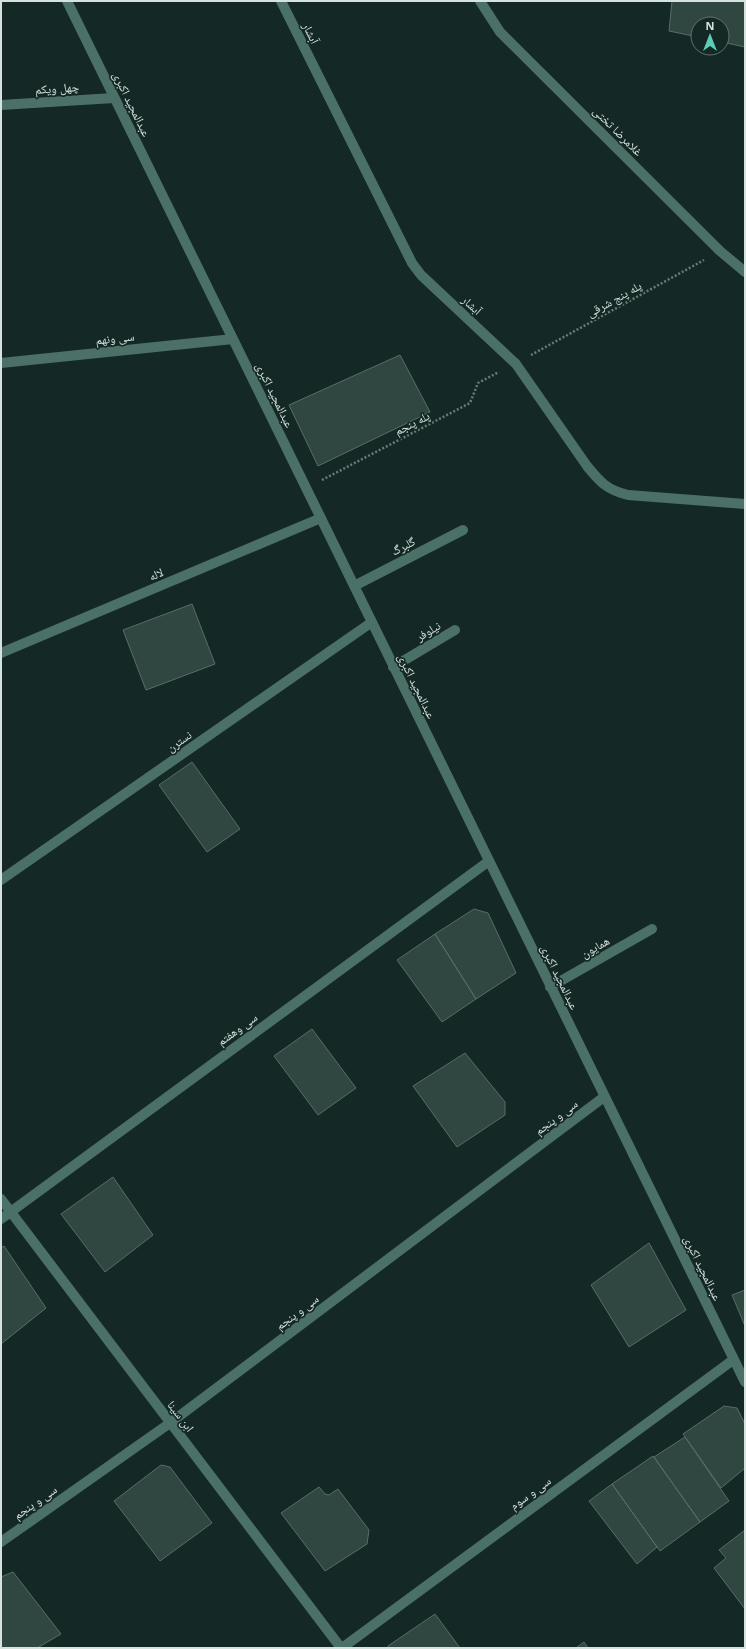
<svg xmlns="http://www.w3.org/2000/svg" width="746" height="1649" font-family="'Open Sans','Noto Naskh Arabic',sans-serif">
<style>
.building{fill:#304641;stroke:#566e68}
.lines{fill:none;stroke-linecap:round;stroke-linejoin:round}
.path{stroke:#6a7c78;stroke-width:2.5;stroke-dasharray:2 2;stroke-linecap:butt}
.minor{stroke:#4b7067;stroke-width:10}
.labels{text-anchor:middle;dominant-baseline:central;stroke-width:3.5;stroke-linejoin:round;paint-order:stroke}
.street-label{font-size:12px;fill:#d5e2de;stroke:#142925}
</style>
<rect width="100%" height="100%" fill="#142925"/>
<path class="building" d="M672,1h73v46l-23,-5v-18h-24v13l-29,-6z
M400,355l30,57 -112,54 -29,-61z
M192,604l23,60 -69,26 -23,-60z
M192,762l48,67 -33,23 -48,-67z
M474,909l14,4 28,60 -40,26 -41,-65z
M435,934l41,65 -34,23 -45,-62z
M312,1029l44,59 -38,27 -44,-59z
M465,1053l40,49v13l-48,32 -44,-61z
M113,1177l40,58 -48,37 -44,-58z
M649,1243l37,67 -57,37 -38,-62z
M4,1246l42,62 -45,36v-96z
M745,1290v36l-13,-31z
M724,1406l13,2 8,16v44l-24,20 -38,-54z
M685,1437l44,64 -29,21 -46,-65z
M653,1456l47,66 -40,29 -48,-67z
M161,1465l9,2 42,56 -52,38 -46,-60z
M612,1484l45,63 -20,17 -48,-63z
M319,1487l6,7 4,1 9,-6 31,41 -2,14 -42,27 -44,-58z
M745,1530v79l-31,-41 12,-10 -7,-8z
M13,1572l48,62 -24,14h-36v-71z
M435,1614l25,34h-72v-2z
M584,1642l4,6h-12z"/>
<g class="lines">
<path class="path" d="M531,355l173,-95
M322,480l148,-77 8,-20 21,-11"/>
<path class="minor" d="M67,1l678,1381
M281,1l131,262 9,12 95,89 71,102c13,16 20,24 41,29l117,9
M480,1l20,31 220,219 25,21
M1,105l113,-7
M1,363l232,-24
M354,586l109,-56
M1,653l320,-135
M393,667l62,-37
M1,880l371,-258
M550,987l102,-58
M1,1199l340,449
M1,1219l488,-358
M1,1542l169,-119 434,-326
M342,1648l391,-288"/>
</g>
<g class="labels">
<g class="street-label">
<text transform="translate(311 33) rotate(64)">آبشار</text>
<text transform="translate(57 88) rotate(-4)">چهل ویکم</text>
<text transform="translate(132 104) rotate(64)">عبدالمجید اکبری</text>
<text transform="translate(618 131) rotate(45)">غلامرضا تختی</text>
<text transform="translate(614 299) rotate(-29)">پله پنج شرقی</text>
<text transform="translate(472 305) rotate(43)">آبشار</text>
<text transform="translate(115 338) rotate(-6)">سی ونهم</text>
<text transform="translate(275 395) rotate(64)">عبدالمجید اکبری</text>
<text transform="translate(412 423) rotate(-27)">پله پنجم</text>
<text transform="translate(403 546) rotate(-27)">گلبرگ</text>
<text transform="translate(156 574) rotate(-23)">لاله</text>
<text transform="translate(428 631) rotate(-31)">نیلوفر</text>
<text transform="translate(417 686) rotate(64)">عبدالمجید اکبری</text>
<text transform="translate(179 741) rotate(-35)">نسترن</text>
<text transform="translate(595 947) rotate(-30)">همایون</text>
<text transform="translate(560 977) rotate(64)">عبدالمجید اکبری</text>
<text transform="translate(237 1029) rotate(-36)">سی وهفتم</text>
<text transform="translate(556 1117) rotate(-37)">سی و پنجم</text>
<text transform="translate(703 1268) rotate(64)">عبدالمجید اکبری</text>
<text transform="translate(297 1312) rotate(-37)">سی و پنجم</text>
<text transform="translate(181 1416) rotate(53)">ابن سینا</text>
<text transform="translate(530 1493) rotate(-36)">سی و سوم</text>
<text transform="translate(35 1502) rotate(-35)">سی و پنجم</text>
</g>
</g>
<rect width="746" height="1649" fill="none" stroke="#d5e2de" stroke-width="4"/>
<g transform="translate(710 36)"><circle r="19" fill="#142925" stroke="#61736f"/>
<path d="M0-3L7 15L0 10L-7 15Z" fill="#5eceb7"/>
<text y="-6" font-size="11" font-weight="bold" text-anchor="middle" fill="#d5e2de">N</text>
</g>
</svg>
